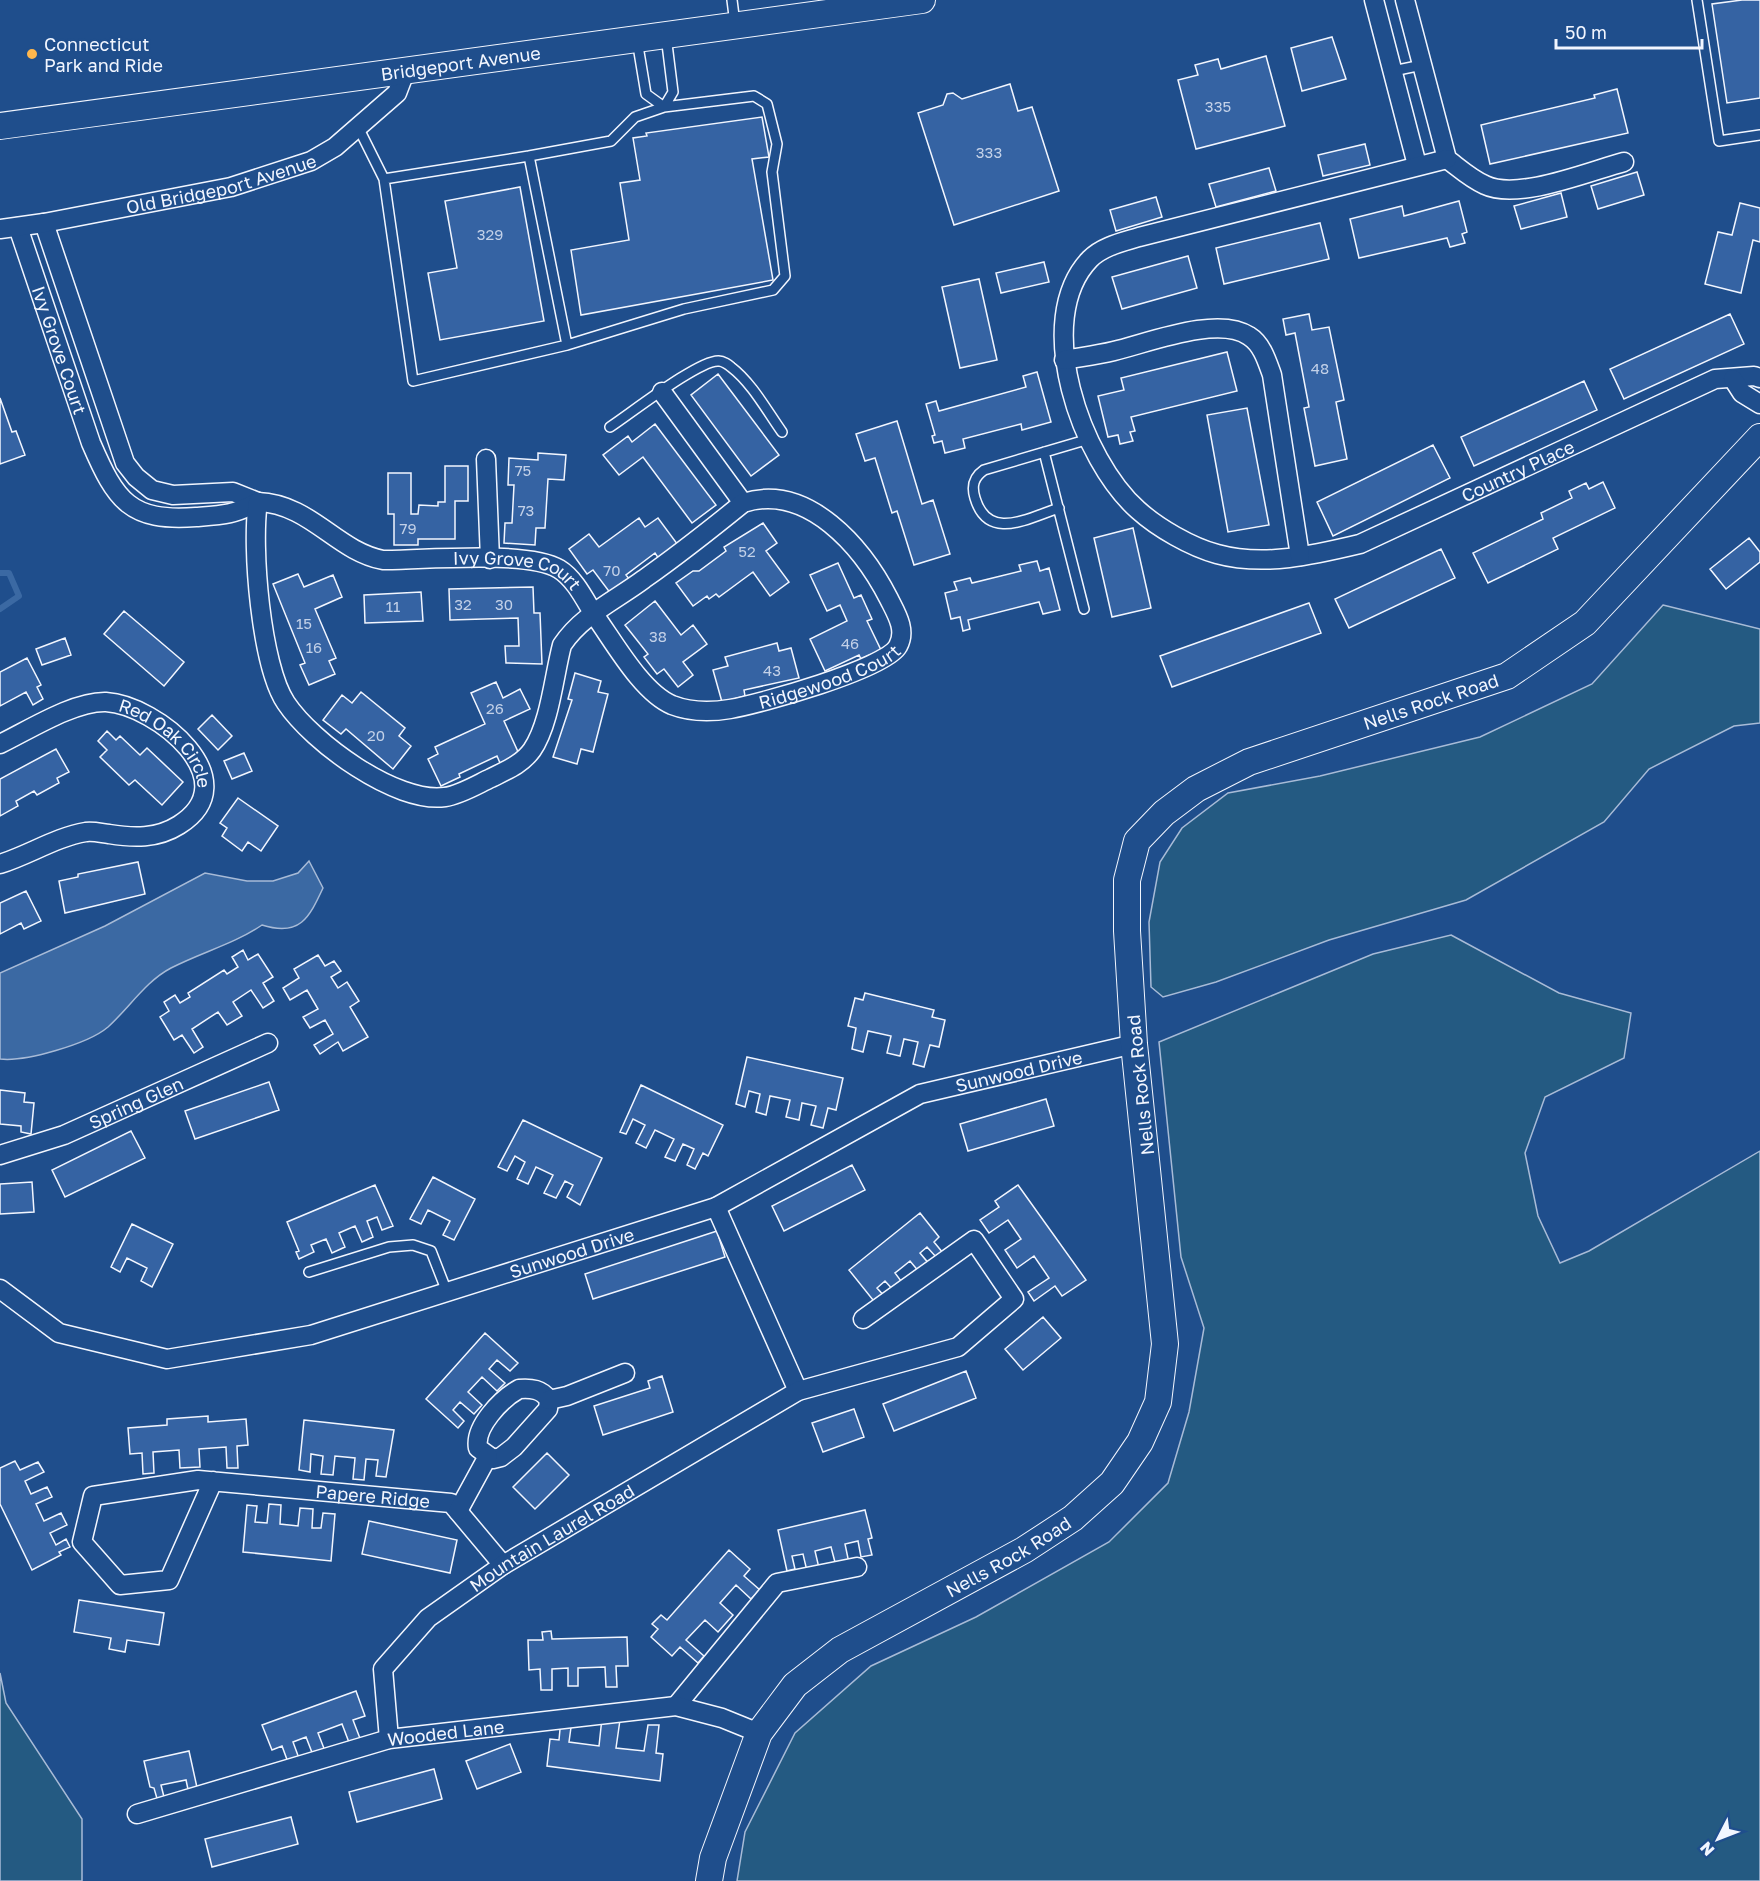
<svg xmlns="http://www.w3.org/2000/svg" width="1760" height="1881" font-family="'Golos Text',sans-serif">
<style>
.green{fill:#245a82;stroke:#a8bbd7;stroke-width:1.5}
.water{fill:#3b69a3;stroke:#a8bbd7;stroke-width:1.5}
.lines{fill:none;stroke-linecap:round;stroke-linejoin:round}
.stream{stroke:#3b69a3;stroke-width:6}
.building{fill:#3563a3;stroke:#f2f6ff;stroke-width:1.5}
.service-casing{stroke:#f2f6ff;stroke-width:12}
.minor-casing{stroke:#f2f6ff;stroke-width:21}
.secondary-casing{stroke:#f2f6ff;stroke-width:28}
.service{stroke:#1f4e8c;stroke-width:9}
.minor{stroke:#1f4e8c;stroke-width:18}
.secondary{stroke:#1f4e8c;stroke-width:26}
.poi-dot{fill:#ffb74d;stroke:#1f4e8c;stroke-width:2}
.labels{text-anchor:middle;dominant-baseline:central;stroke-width:4.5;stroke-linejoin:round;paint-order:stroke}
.number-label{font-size:15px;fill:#c3d1e8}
.poi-label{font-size:18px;fill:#f2f6ff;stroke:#1f4e8c;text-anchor:start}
.street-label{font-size:18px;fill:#f2f6ff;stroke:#1f4e8c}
</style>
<rect width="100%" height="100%" fill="#1f4e8c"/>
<path class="green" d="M1663,605l97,24v94l-26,3 -85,43 -45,53 -138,78 -137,40 -113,42 -53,15 -12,-10 -2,-65 11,-60 22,-34 46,-35 92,-17 160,-39 112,-53z
M1451,935l108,58 72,20 -7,45 -79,39 -20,56 13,63 22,47 29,-12 171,-100v730h-1023l8,-49 50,-99 76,-67 105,-49 133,-75 59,-59 21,-71 15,-84 -23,-71 -22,-215 214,-88z
M0,1673l6,30 76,116v62h-82z"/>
<path class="water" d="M309,861l14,27c-14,30 -23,49 -61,37 -28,19 -60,27 -91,43 -25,13 -42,40 -63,59 -20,17 -83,35 -108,32v-86l105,-47 100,-53 42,8h26l25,-8z"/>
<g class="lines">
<path class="stream" d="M0,573h9l10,23 -19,13"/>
</g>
<path class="building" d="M1742,0h18v98l-33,5 -15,-99z
M1332,37l14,42 -44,12 -11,-43z
M1266,56l19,70 -89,23 -18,-69 20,-5 -3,-10 23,-6 3,10z
M1010,84l8,27 14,-4 27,84 -105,34 -36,-112 25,-8 4,-11 6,-1 9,6z
M1617,89l11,44 -138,31 -9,-39 114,-27 -1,-3z
M762,117l7,40 -17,2 21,121 -192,35 -10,-65 58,-10 -9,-57 20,-3 -7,-42 14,-2 -1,-3z
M1365,144l5,21 -47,11 -5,-21z
M1269,168l7,23 -60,16 -7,-23z
M1637,172l7,23 -46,14 -7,-23z
M520,187l24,134 -104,19 -12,-67 29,-5 -12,-67z
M1561,193l6,24 -46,12 -7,-23z
M1156,197l6,20 -46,14 -6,-21z
M1459,201l8,31 -5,2 3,9 -15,4 -3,-9 -88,20 -9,-39 52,-13 2,10z
M1740,203l20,5v34l-7,-2 -12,53 -36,-9 13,-52 14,3z
M1320,223l9,36 -105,25 -8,-36z
M1188,256l9,32 -75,21 -10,-32z
M1044,262l5,20 -48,11 -5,-20z
M979,279l18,81 -37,8 -18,-81z
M1309,314l3,16 17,-3 15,73 -8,2 11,57 -32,7 -11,-58 5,-1 -14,-74 -9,2 -3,-16z
M1730,314l14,30 -120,55 -14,-30z
M1227,352l10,39 -106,26 4,14 -5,1 3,9 -13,3 -2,-9 -10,2 -10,-41 26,-6 -3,-12z
M1037,372l14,50 -29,8 -1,-6 -58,15 2,9 -20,5 -3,-12 -8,2 -2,-7 3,-1 -9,-31 10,-3 3,10 87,-24 -3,-11z
M718,374l61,81 -28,21 -60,-81z
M1584,381l13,29 -123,56 -13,-29z
M0,398l12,34 4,-1 9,24 -25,9z
M1247,408l22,117 -41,7 -21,-117z
M897,421l25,83 11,-4 17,54 -36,11 -17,-54 -5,2 -17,-55 -10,3 -9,-27z
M655,424l61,81 -24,18 -49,-66 -24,18 -16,-20 25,-19 4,6z
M1433,445l17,33 -117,58 -16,-34z
M538,453l28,2 -2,25 -16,-1 -3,49h-9l-1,17 -31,-2 1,-20h7l2,-38h-6l1,-27 29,2z
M445,466h23v35h-13v38h-37v6h-24v-31h-6v-41h23v41h7l1,-9 19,1v-4h7z
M1603,482l12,26 -62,30 5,11 -70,34 -15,-30 70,-34 -2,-6 31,-15 -3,-7 17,-8 3,6z
M639,518l6,9 13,-9 20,27 -19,14 -4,-6 -29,22 4,5 -19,14 -18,-24 -6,4 -18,-25 20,-15 10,13z
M763,523l14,20 -11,8 23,31 -19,14 -17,-24 -34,25 -3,-3 -7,5 -2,-3 -14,10 -17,-23 17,-12h6l27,-20 -2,-4z
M1133,528l18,80 -39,9 -18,-79z
M1749,538l11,14v10l-34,27 -16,-20z
M1441,549l14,29 -106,50 -14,-29z
M1037,561l3,10 9,-3 11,42 -17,4 -4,-12 -71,18 2,9 -7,2 -3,-14 -9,2 -6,-26 12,-3 -3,-8 16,-4 2,5 49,-12 -2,-6z
M838,563l16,35 7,-3 11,24 -5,2 14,29 -20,9 -2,-4 -34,16 -15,-32 37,-18 -7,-16 -13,6 -17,-36z
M298,574l6,13 29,-12 9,22 -27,12 21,49 -7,3 6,13 -26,11 -9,-20 5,-2 -32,-79z
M533,587l1,26h6l2,51 -36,-1 -1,-17h14l-1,-28 -68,2 -1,-31z
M421,592l2,29 -58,2 -1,-28z
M655,601l26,34 12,-10 14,19 -24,18 10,13 -15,12 -14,-18 -7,5 -13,-17 4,-3 -23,-29z
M1309,603l12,30 -149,54 -12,-31z
M124,611l60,51 -20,24 -60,-52z
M65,638l6,17 -29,10 -6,-16z
M777,643l2,8 12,-3 8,30 -55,12 1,6 -23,6 -9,-32 15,-4 -3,-9z
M27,658l14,27 -4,2 6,12 -10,6 -7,-13 -26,14v-34z
M575,673l26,8 -3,11 10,2 -15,58 -12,-3 -4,15 -24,-7 19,-57 -4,-1z
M496,682l7,16 17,-9 10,20 -26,12 15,33 -19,9 -3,-7 -38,18 1,3 -19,9 -13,-27 10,-5 -3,-7 50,-23 -14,-31z
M361,692l44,36 -6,8 12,10 -18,23 -47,-40 -5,5 -18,-14 19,-25 10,8z
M212,715l20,21 -14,14 -20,-21z
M107,731l9,9 4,-4 20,19 7,-7 36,34 -21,23 -27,-25 -6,5 -29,-28 7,-7 -9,-9z
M56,749l13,23 -12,6 2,5 -22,12 -3,-4 -18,10 2,5 -18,10v-37z
M244,753l8,18 -20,8 -8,-18z
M238,798l40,28 -17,25 -13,-9 -6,9 -20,-15 5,-8 -7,-5z
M138,862l7,32 -80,19 -6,-32 19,-4v-3z
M26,891l15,30 -17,8 -3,-6 -21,11v-31z
M243,950l5,10 10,-6 15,23 -10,6 11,18 -11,7 -12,-18 -18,12 9,14 -15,9 -9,-13 -26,17 11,18 -9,6 -12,-18 -8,5 -14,-23 9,-6 -5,-9 11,-7 5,8 10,-6 -2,-4 36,-23 3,4 11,-7 -6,-10z
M318,955l7,11 9,-5 7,10 -10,6 7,11 9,-6 12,19 -9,6 18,30 -25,14 -5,-9 -18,12 -6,-9 19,-11 -8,-14 -15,8 -7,-11 15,-8 -11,-19 -17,10 -7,-12 16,-10 -5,-9z
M865,993l69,17 -2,7 13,3 -6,27 -9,-2 -6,22 -11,-3 5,-22 -14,-3 -4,17 -13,-3 4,-17 -23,-5 -5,21 -11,-3 4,-21 -8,-2 7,-28 8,2z
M747,1057l96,21 -7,32 -8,-2 -5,20 -12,-3 5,-19 -14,-3 -3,17 -13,-3 4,-17 -20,-4 -4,19 -10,-3 4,-18 -11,-3 -4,16 -9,-3z
M269,1082l10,28 -84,29 -10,-28z
M641,1085l82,40 -15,31 -5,-3 -8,16 -8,-4 7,-16 -11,-5 -8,17 -10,-4 9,-18 -19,-9 -9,18 -10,-5 9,-18 -12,-6 -7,15 -6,-2z
M0,1090l25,3 -1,9 10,1 -3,31 -10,-2v-6l-21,-2z
M1046,1099l8,27 -86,25 -8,-27z
M523,1120l79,38 -22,47 -13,-8 6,-12 -8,-4 -9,17 -12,-5 9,-18 -17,-8 -8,17 -11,-5 8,-17 -10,-6 -8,15 -9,-4z
M131,1131l14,27 -80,39 -13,-27z
M852,1165l13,25 -81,41 -12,-25z
M433,1177l42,22 -21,41 -11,-5 7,-14 -22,-11 -7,14 -11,-5z
M32,1182l2,30 -34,2v-30z
M375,1185l18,41 -11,4 -5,-13 -10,4 6,16 -11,5 -7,-16 -16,7 6,14 -13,6 -6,-14 -15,6 3,7 -15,7 -3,-7 3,-1 -12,-29z
M1018,1185l68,95 -24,16 -7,-10 -21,15 -6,-9 21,-14 -15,-22 -17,12 -12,-18 16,-11 -13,-19 -19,13 -9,-13 19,-13 -4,-6z
M920,1213l19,24 -5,5 9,11 -6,5 -10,-11 -7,6 10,12 -10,8 -10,-12 -15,12 9,12 -9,7 -10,-11 -8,7 9,10 -9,7 -28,-35z
M132,1224l41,20 -21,43 -11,-6 6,-13 -20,-10 -7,14 -9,-5z
M717,1231l8,26 -132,42 -8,-25z
M1043,1317l18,21 -38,32 -18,-21z
M485,1333l33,30 -8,8 -13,-11 -8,9 16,14 -8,8 -15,-14 -14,15 14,13 -8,9 -14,-12 -7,8 11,11 -6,7 -32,-29z
M966,1371l10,27 -82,33 -11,-27z
M662,1376l11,36 -70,23 -9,-29 56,-18 -2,-7z
M854,1409l10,28 -41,15 -11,-29z
M208,1416v6l38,-3 2,26 -11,1 1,22h-11l-1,-21 -27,2 1,18 -20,1 -1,-18 -26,2 1,21 -11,1 -1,-21 -12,1 -2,-26 39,-3v-6z
M304,1420l90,10 -8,47 -10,-1 2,-16 -12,-1 -2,21 -11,-1 2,-21 -20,-2 -2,19 -12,-1 2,-18 -12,-2 -1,18 -11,-2z
M547,1453l22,22 -34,34 -22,-22z
M15,1461l5,9 18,-8 6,10 -19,9 6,13 16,-7 5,10 -16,7 8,17 17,-8 6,12 -17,8 6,12 10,-6 4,8 -11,5 2,3 -29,15 -32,-66v-36z
M269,1504l12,1 -1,19 18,2 2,-18 13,1 -1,19h9l2,-15 12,1 -4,47 -88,-9 4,-47 10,1 -2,16 12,1z
M865,1510l7,28 -4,1 4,16 -11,2 -3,-16 -13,3 4,19 -13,3 -5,-19 -16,4 4,17 -12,3 -4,-17 -11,2 3,13 -8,2 -9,-41z
M369,1521l88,19 -7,33 -88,-19z
M729,1550l21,19 -6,7 16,14 -9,9 -15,-14 -16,18 13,12 -15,17 -13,-12 -19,20 18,16 -6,7 -18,-16 -8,9 -21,-19 7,-8 -6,-5 9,-9 6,5z
M79,1600l85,13 -5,32 -32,-5 -2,12 -16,-3 2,-11 -37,-6z
M551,1631l1,8 75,-2 1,29h-12l1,21h-11l-1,-20 -27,1v18h-10v-18l-16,1v21h-11l-1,-21 -11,1 -1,-30h15l-1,-8z
M356,1691l9,25 -12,4 8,21 -11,4 -8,-21 -24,9 7,18 -12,4 -7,-18 -13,5 7,19 -11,4 -7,-19 -10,4 -10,-25z
M602,1718l18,2 -4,28 28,3 4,-26h11l-3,28 7,1 -3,27 -113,-15 3,-27 9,1 2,-21 11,1 -3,22 30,4z
M510,1744l11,28 -44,17 -11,-28z
M189,1751l9,41 -9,2 -3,-14 -25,5 4,16 -7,1 -4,-14 -4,-1 -6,-26z
M434,1769l8,30 -85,23 -8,-30z
M291,1817l7,27 -86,23 -7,-28z"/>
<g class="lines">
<defs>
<path id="service" d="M732,0l3,24
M1697,0l22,141 41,-6
M637,40l9,54 18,13 9,-15 -7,-56
M1393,71l29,-6
M358,127l26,52 29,202 154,-36 -38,-189 -145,23
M529,156l82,-15 24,-24 29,-10 90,-11 13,8 10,40 -5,28 13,104 -12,14 -89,19 -117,36
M610,427c20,-13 90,-68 109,-66 4,0 10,4 12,6 21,16 36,44 51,65
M1044,452l40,157
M1059,508c-31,10 -71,34 -84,-10 -4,-13 -1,-21 9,-28l105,-31
M309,1272l80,-25 24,-2 18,6 16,41"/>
<g id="minor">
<path d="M1374,0l43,165"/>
<path d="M1405,0l42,159c12,9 24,20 38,26 33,16 105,-14 139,-23"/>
<path id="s1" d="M1447,159l-308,78c-16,5 -36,9 -49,22 -59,61 -8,202 48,251 20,18 53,37 79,44 47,13 97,1 143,-10l355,-165 39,-3 6,2"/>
<path d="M44,223l81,240 11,14 16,13 21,5 60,-3 25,10"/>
<path id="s2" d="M18,227l73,216c25,58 39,79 105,74 28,-2 37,-2 62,-15"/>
<path id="s3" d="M0,229l44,-6 187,-36 80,-26 24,-14 62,-54 8,-21"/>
<path d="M1064,360c17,-3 34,-5 50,-9 34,-8 104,-36 135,-15 13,8 18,25 23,39l28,181"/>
<path d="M1733,379l9,14 18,11"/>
<path d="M662,392l81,111"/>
<path d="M486,459l4,100"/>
<path id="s4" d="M593,613c20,27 48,79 79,92 18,7 40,7 58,4 29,-5 156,-40 168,-63 9,-16 -2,-33 -9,-47 -26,-51 -81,-117 -146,-96 -32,26 -65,52 -99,76 -28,21 -62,36 -82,66 -8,30 -12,79 -30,105 -10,14 -25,20 -41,28 -13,6 -31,17 -46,19 -49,7 -133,-55 -159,-94 -25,-37 -35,-157 -28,-201 53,2 78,49 125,58 40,0 145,-10 176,9 15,9 25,29 34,44"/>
<path id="s5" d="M0,744c29,-14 74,-43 106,-42 51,3 143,79 73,123 -22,14 -46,13 -70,9 -8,-1 -16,-3 -23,-2 -30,5 -57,23 -86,32"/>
<path id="s6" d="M0,1155l64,-20 204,-92"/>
<path d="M716,1207l82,184"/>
<path id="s7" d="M0,1289l59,44 108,26 144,-24 405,-128 204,-113 214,-50"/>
<path d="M519,1389c12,-1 23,0 30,11l-1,9 -34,38 -13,10 -8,2 -15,-11c-4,-21 23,-49 41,-59z"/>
<path d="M549,1400l18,-4 58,-23"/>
<path id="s8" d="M213,1481l-44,99 -49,5 -38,-43 11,-46 105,-16 253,23 52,62"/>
<path d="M458,1511l30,-55"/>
<path d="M676,1706l101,-123 80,-16"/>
<path id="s9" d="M389,1739l-6,-70 45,-51 75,-53 295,-174 160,-44 56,-48 -40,-59 -111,79"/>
<path id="s10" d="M137,1814l252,-75 287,-33 46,12 37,15"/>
</g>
<g id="secondary">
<path id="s11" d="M0,126l922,-126"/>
<path id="s12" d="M709,1881l4,-23 46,-125 36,-48 45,-35 184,-100 49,-32 39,-35 28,-41 18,-40 7,-58 -31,-300 -7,-113v-51l10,-39 27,-28 32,-24 53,-27 258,-86 78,-53 175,-186"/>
</g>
</defs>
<use href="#service" class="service-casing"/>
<use href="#minor" class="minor-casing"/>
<use href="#secondary" class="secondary-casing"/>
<use href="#service" class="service"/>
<use href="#minor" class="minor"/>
<use href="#secondary" class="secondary"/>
</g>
<circle class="poi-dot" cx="32" cy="54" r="6"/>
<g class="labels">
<g class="number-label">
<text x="1218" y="106">335</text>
<text x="989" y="152">333</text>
<text x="490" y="234">329</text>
<text x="1320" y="368">48</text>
<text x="523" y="470">75</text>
<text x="526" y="510">73</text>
<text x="408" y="528">79</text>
<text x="747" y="551">52</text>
<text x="612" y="570">70</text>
<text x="463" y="604">32</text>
<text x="504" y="604">30</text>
<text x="393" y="606">11</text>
<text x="304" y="623">15</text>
<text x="658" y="636">38</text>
<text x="850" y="643">46</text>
<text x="314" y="647">16</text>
<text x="772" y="670">43</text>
<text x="495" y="708">26</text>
<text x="376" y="735">20</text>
</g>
<g class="poi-label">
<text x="44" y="44">Connecticut<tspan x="44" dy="21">Park and Ride</tspan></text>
</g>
<g class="street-label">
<text stroke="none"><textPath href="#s11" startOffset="465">Bridgeport Avenue</textPath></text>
<text stroke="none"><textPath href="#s3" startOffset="226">Old Bridgeport Avenue</textPath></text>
<text stroke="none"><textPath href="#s2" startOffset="130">Ivy Grove Court</textPath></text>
<text stroke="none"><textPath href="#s1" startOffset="1059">Country Place</textPath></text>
<text stroke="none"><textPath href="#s4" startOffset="1716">Ivy Grove Court</textPath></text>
<text stroke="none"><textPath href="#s4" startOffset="286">Ridgewood Court</textPath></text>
<text stroke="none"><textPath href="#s12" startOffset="1582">Nells Rock Road</textPath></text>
<text stroke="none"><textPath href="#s5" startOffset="192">Red Oak Circle</textPath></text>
<text stroke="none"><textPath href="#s7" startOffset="1090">Sunwood Drive</textPath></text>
<text transform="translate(1140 1085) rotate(-96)">Nells Rock Road</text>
<text stroke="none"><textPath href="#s6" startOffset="146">Spring Glen</textPath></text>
<text stroke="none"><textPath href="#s7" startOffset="604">Sunwood Drive</textPath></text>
<text stroke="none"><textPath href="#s8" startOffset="544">Papere Ridge</textPath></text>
<text stroke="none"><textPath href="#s9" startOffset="286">Mountain Laurel Road</textPath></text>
<text stroke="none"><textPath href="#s12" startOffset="466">Nells Rock Road</textPath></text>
<text stroke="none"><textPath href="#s10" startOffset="320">Wooded Lane</textPath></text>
</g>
</g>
<g transform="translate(1718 1839) rotate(228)" stroke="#1f4e8c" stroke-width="4.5" paint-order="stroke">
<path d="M0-4.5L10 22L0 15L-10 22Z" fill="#f2f6ff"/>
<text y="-9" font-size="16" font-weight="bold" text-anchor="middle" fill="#f2f6ff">N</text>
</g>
<path d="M1556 39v9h146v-9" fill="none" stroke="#f2f6ff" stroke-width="3"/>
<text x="1565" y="39" font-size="18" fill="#f2f6ff" stroke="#1f4e8c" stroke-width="4.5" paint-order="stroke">50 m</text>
</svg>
